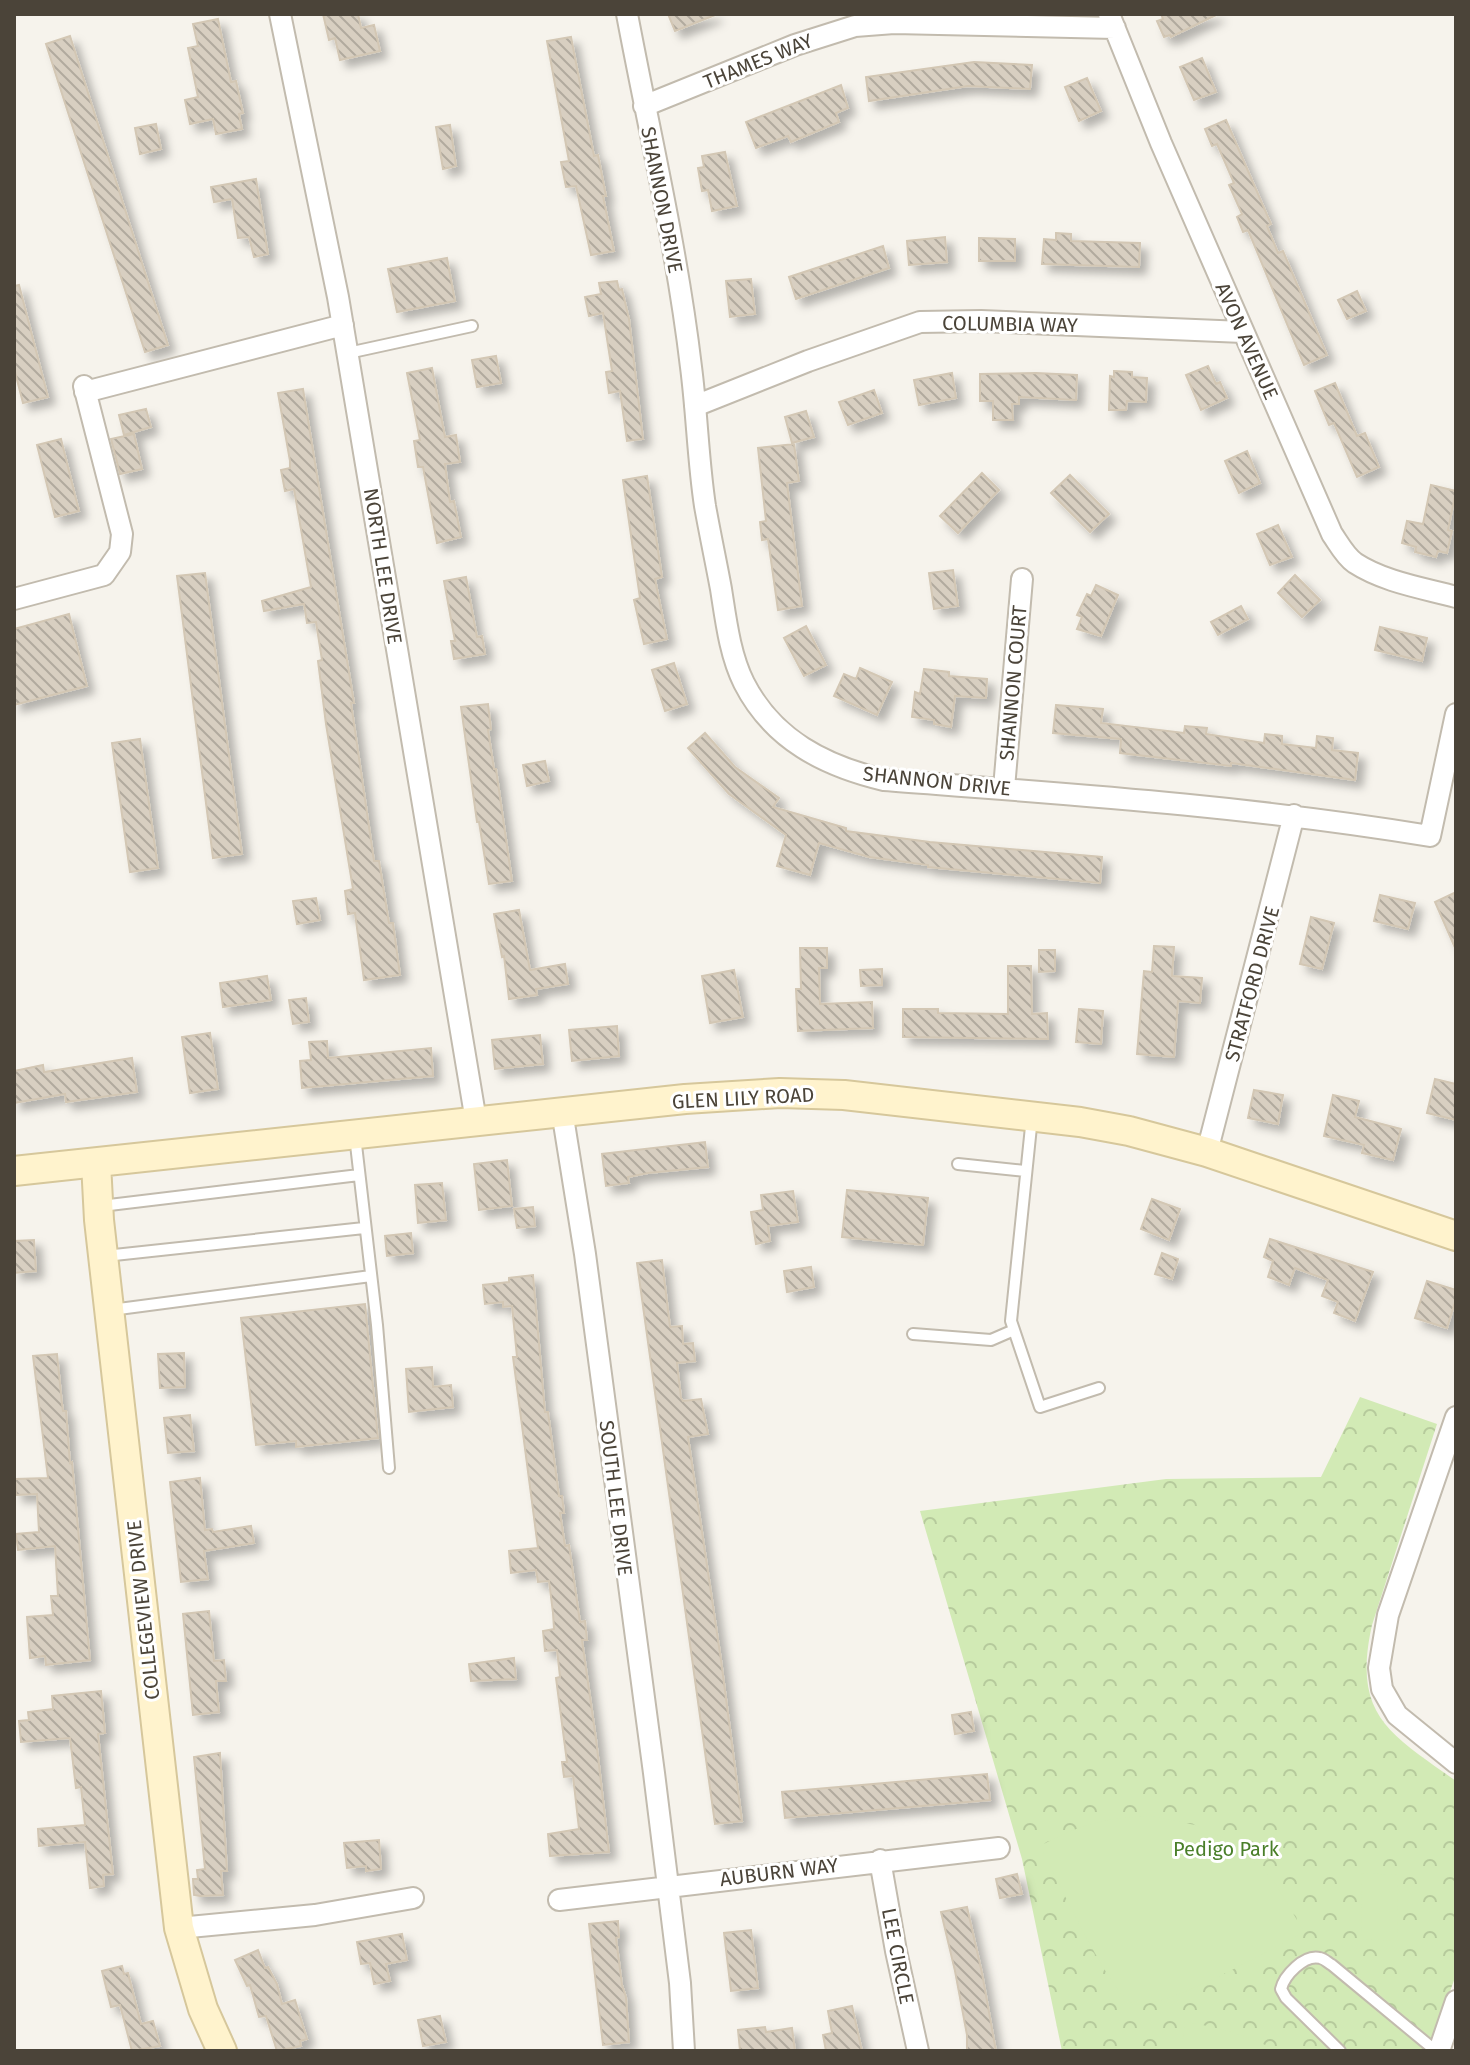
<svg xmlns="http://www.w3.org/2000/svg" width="1470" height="2065" font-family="'Fira Sans',sans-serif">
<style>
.forest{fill:url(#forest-crowns)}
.pitch{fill:#d2eab5}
.building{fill:url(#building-back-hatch);stroke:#d3c7b4;stroke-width:2;filter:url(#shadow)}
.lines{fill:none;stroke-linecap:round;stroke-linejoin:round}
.lane-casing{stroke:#c2bbae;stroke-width:14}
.street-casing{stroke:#c2bbae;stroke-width:24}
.secondary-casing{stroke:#d6c79b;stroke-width:32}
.lane{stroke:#fff;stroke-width:10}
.street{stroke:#fff;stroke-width:20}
.secondary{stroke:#fff3cd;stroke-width:28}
.labels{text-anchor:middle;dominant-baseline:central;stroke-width:6;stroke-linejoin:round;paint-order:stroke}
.street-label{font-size:20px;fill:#4b4439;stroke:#fff}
.park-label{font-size:20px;fill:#4a7f2a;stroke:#fff}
</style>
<defs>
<pattern id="forest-crowns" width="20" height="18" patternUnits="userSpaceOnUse" patternTransform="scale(2)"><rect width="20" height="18" fill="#d2eab5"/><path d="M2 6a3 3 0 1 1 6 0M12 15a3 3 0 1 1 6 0" fill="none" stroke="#b6ca9c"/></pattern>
<pattern id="building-back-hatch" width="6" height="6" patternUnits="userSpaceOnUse" patternTransform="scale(2)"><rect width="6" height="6" fill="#d8cfc1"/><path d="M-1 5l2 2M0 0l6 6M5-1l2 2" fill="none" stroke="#b1aa9e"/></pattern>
<filter id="shadow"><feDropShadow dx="7" dy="7" stdDeviation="4" flood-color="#0004"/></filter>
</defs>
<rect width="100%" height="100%" fill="#f6f3ec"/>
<path class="forest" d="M1360,1397l77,27 -65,201c-20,90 17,108 84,156v194l-28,76h-366l-40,-192 -102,-348 246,-32 155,-2z"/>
<path class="pitch" d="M1150,1816l45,9 38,17 40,37 31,53c-30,15 -145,82 -172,71 -22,-9 -77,-129 -92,-157 42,-22 62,-28 110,-30z
M1361,1873l37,2 -1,66 -35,-2z
M1185,2022c33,5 63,13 92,29h-96z"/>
<path class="building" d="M323,14h35l3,14 13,-3 6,26 -40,9 -5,-22 -6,2z
M668,14h47v1l-40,16z
M1161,14h57l-47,23 -1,-2 -6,2 -7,-16 6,-2z
M218,19l13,63 5,-1 7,32 -4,1 3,15 -26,5 -3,-15 -23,5 -5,-24 13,-3 -10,-49 10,-2 -5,-22z
M70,36l98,309 -23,7 -99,-308z
M571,37l23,119 4,-1 8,41h-3l11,55 -23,4 -15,-69 -10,1 -5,-25 8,-1 -22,-120z
M1202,58l14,34 -22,8 -14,-33z
M974,62l58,3 -2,24 -62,-3 -99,15 -3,-24z
M1087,78l14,33 -22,10 -14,-34z
M841,85l7,23 -12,5 3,9 -48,20 -3,-6 -32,12 -10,-26z
M1226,120l45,104 -4,2 11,27 5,-2 44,104 -23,10 -56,-135 -5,2 -6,-15 5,-3 -13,-29 5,-2 -17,-39 -5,2 -7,-17z
M156,124l5,25 -21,5 -5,-26z
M450,125l6,41 -13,3 -7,-42z
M725,152l12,54 -25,5 -4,-21 -6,1 -4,-23 6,-1 -2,-11z
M256,179l12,75 -14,3 -5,-20 -11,1 -6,-39 -18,3 -3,-15z
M1056,233l15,1v7l69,2 -1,24 -97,-3 2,-25 12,1z
M945,237l2,25 -38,3 -2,-24z
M979,238l36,1v22h-36z
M883,246l6,22 -93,31 -7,-22z
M447,258l8,43 -58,11 -9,-43z
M751,279l4,35 -25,3 -4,-36z
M617,281l2,9 3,-1 7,30 14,120 -16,2 -7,-50 -11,2 -3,-21 6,-1 -9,-58 -14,3 -4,-19 16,-3 -2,-11z
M19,285l29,112 -25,6 -9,-35v-82z
M1357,291l9,20 -19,8 -9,-19z
M496,356l5,27 -24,4 -5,-27z
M1208,366l8,18 4,-2 7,16 -26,12 -15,-35z
M432,368l13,69 11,-2 4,27 -15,2 5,38 4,-1 7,36 -24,6 -14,-76h-5l-4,-26 6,-1 -13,-67z
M1114,371l18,1v5l15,1 -1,24 -19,-1 -1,9h-17l1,-34 4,1z
M952,373l4,25 -37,7 -5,-25z
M1036,373l41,2 -1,25 -57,-3v7h-7l1,16h-20v-19h-13v-27z
M1335,383l22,53 8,-3 14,34 -22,10 -23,-54 -5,2 -14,-34z
M303,389l51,314h-3l23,158h5l10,62h4l7,52 -36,5 -9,-67 -7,1 -3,-23 8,-2 -27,-165 -8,-63 4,-1 -6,-38 -9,1 -3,-19 -40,7 -2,-10 49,-14 -17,-98 -9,2 -4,-21 9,-2v-7l-12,-68z
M874,390l8,23 -34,12 -9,-23z
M146,409l5,18 -27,8 -5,-20z
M806,411l8,26 -22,6 -7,-26z
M134,434l8,35 -22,5 -9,-35z
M61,439l18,72 -24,6 -18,-72z
M794,444l5,37 -12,2 15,123 -24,4 -10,-71 -6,1 -2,-18 6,-1 -8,-73z
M1247,451l13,32 -21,10 -14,-32z
M982,473l17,17 -41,43 -18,-17z
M1070,475l39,39 -19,18 -39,-39z
M647,476l15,101 -7,2 12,60 -23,5 -10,-44 6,-2 -17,-118z
M1431,485l25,6 -8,39 4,1 -5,22 -9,-2 -2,6 -21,-5 1,-5 -14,-4 5,-22 16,3z
M1278,525l14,32 -22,8 -13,-31z
M953,570l5,36 -24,3 -5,-36z
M205,573l37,281 -29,4 -36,-282z
M1295,575l25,25 -18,17 -24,-24z
M466,577l11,60 5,-1 3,18 -31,5 -3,-18h4l-11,-60z
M1096,585l22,10 -17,41 -24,-7 5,-12 -5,-2 10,-21 4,2z
M1241,606l7,13 -30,16 -7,-13z
M69,614l18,72 -73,19v-76z
M806,626l20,39 -22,11 -20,-38z
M1380,627l47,11 -5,23 -47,-11z
M674,663l13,41 -22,7 -13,-41z
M860,668l32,14 -15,33 -43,-19 10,-22 12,5z
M924,669l25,3v4l38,3 -1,19 -31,-2 -4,31 -17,-3v-4l-22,-3 3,-25 5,2z
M488,704l3,25 -3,1 6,39h2l16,112 -23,3 -10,-62h-2l-16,-115z
M1056,705l47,4 -2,14 83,10 1,-7 22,2 -1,6 58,9 1,-9 17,2v8l34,4 1,-12 16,2 -1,12 26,3 -3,27 -124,-17v3l-111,-13 1,-14 -68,-6z
M705,733l30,34 44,31 -6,9 73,21v3l84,11 172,15 -2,26 -172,-16v-2l-59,-8 -50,-14 -9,32 -33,-9 9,-31 -57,-41 -41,-46z
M140,739l18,129 -28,4 -18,-129z
M545,761l4,20 -22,5 -4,-21z
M1456,892v58l-21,-48z
M1380,895l35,8 -7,26 -34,-8z
M316,898l4,22 -23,4 -4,-23z
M519,910l11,60 35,-6 3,20 -32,5 1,6 -28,4 -5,-43 -2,1 -8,-43z
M1311,917l23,6 -12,46 -22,-5z
M1154,946l20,1 -2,29 30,2 -2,25 -22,-2 -4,56 -37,-3 7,-83 8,1z
M800,948h27v20h-8l1,36 52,-2 1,26 -75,3 -2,-42h5z
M1039,950h16v21l-16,1z
M1008,966h23l1,48 15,-1 1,26 -145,-2v-28h35v4l70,1z
M882,969v16l-21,1 -1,-16z
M734,970l9,47 -33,6 -8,-47z
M267,976l4,24 -48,7 -3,-24z
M306,998l3,24 -16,2 -4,-24z
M1079,1009l24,2 -2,33 -25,-2z
M617,1026l2,30 -47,5 -3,-31z
M210,1033l8,56 -28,4 -8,-56z
M540,1035l3,29 -48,5 -3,-29z
M327,1041l1,17 103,-10 2,28 -131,12 -2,-27 11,-1 -2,-18z
M132,1058l5,34 -71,10 -1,-8 -51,9v-32l29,-6 1,7z
M1435,1079l21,5v36l-29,-7z
M1254,1090l29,5 -5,29 -30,-6z
M1333,1095l26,6 -4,16 46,12 -8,31 -31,-7 2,-8 -40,-9z
M705,1142l3,25 -60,6 -20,4 1,6 -23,3 -4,-32z
M507,1160l5,46 -33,4 -5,-46z
M442,1183l4,37 -28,3 -3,-38z
M847,1190l81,8 -5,47 -81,-8z
M793,1191l5,31 -30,4 2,15 -14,3 -5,-32 12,-2 -2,-15z
M1152,1199l28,10 -11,31 -28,-11z
M533,1207l2,19 -18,2 -3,-19z
M411,1233l2,20 -26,3 -2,-20z
M1270,1239l103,33 -18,49 -21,-8 4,-11 -16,-6 6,-16 -33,-12 -6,17 -21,-8 5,-16 -9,-4z
M34,1240l2,31 -22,2v-32z
M1162,1253l16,6 -6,20 -17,-5z
M662,1260l8,67 12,-1 1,18 10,-1 2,18 -18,2 4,35 2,3 18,-2 7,35 -20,3 33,223 21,161 -27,3 -78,-561z
M811,1267l3,20 -27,5 -3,-21z
M533,1275l12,137h3l11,84h3l2,17h-4l5,33 4,-1 11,77 5,-1 2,19h-5l14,99 13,113 -59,4 -2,-22 31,-5 -6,-53 -9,1 -2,-15h5l-11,-84 4,-1 -3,-27 -12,1 -2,-20 11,-2 -1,-16 -4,-32 -11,1 -2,-12 -25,3 -2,-22 29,-3 -25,-191h4l-5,-51 -9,1v-5l-18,2 -2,-19 26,-3v-4z
M1427,1281l29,9v9l-9,29 -32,-10z
M365,1304l13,134 -82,9v-6l-40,4 -15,-127z
M184,1353l1,34 -25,1 -2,-34z
M57,1354l5,50 1,7h3l4,52 2,-1 18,198 -44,5 -1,-9 -15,2 -3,-41 26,-2 -2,-19h7l-3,-50 -37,4 -2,-16 23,-2 -2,-38 -21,1 -1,-16 33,-1 -15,-122z
M432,1367l1,20 18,-2 2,22 -44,5 -3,-43z
M190,1415l4,36 -26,2 -4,-35z
M200,1478l5,52 7,-1 1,3 38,-6 3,17 -50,8 4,28 -27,3 -11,-100z
M209,1611l5,50 10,-1 2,21h-10l3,31 -26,3 -10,-101z
M514,1658l2,21 -45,2 -2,-17z
M101,1691l4,42 -7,1 15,140 -10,1 1,11 -14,2 -5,-46 -46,4 -1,-17 47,-4 -4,-38 -5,1 -6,-50 -49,4 -2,-21 10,-1 -1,-8 25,-3 -1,-13z
M971,1712l3,19 -19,3 -3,-19z
M220,1753l7,118h-6l2,24 -23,1 -6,-1 -1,-16h5l-1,-9 8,-1 -11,-112z
M987,1774l3,26 -205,18 -3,-26z
M379,1840l2,29 -15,2v-5l-19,2 -3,-25z
M1017,1874l5,20 -22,4 -4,-19z
M967,1907l15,66 14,78h-29v-16l-12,-64 -14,-59z
M618,1921l1,16 -3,1 6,47 4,12 3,45 -26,3 -14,-121z
M751,1930l7,58 -27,3 -7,-58z
M402,1934l5,26 -21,4 4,17 -16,3 -4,-21 -9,1 -4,-22z
M258,1950l7,18 3,-1 9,17 5,20 13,-4 12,39 -7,2 1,5 -24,5 -11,-35 -7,1 -9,-32 -3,1 -12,-26z
M122,1966l2,8 4,-1 13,51 12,-3 7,25 -28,5 -12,-46 -9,2 -9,-36z
M852,2006l10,45h-36l-3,-16 9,-2 -4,-22z
M440,2016l6,26 -23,4 -5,-26z
M765,2027l1,5 26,-4 3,23h-55l-2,-21z"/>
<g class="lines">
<defs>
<path id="lane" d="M348,353l124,-27
M1032,1117l-21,204 29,86 59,-19
M355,1136l22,189 12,143
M958,1164l67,7
M101,1206l258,-31
M105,1256l259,-28
M111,1310l260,-34
M913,1334l78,6 23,-10
M1340,2051l-54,-53 -5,-9c3,-13 23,-35 39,-31 5,1 8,5 12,7l104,86"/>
<path id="street" d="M280,14l58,283 138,824
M627,14c22,117 50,234 64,353 6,46 7,93 14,139 5,28 11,56 16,83 5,32 9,66 23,94 29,57 81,83 140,97 183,14 365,26 546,56l26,-122
M1109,14l52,129 171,391c7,10 13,22 23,29 29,19 68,25 101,34
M644,106l151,-61 60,-19 39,-3 221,5
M85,392l258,-67
M695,406l113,-45 112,-39 61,-1 262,11
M14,599l90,-24 16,-23 2,-18 -38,-148
M1004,788l18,-209
M562,1111l23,143 69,519 26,210 4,68
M1207,1152l87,-337
M1456,1417l-68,198 -9,53 3,21 15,26 59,48
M880,1860l16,91 22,100
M559,1900l440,-52
M179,1928l136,-13 98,-17
M1439,2051l17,-50"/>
<path id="secondary" d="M96,1163l3,57 80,708 24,81 19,42
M14,1171l671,-72 95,-6 64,2 236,27 49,9 78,21 249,84"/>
</defs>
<use href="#lane" class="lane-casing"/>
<use href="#street" class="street-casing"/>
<use href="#secondary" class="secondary-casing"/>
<use href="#lane" class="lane"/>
<use href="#street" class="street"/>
<use href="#secondary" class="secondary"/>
</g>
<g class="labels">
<g class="street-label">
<text transform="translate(758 61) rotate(-22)">THAMES WAY</text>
<text transform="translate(662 200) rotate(79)">SHANNON DRIVE</text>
<text transform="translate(1010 324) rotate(1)">COLUMBIA WAY</text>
<text transform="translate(1247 341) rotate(66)">AVON AVENUE</text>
<text transform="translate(383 566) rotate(81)">NORTH LEE DRIVE</text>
<text transform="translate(1013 683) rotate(-85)">SHANNON COURT</text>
<text transform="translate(937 781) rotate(6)">SHANNON DRIVE</text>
<text transform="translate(1252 984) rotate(-75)">STRATFORD DRIVE</text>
<text transform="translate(743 1098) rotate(-3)">GLEN LILY ROAD</text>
<text transform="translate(616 1498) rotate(83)">SOUTH LEE DRIVE</text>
<text transform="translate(143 1610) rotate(-96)">COLLEGEVIEW DRIVE</text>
<text transform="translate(779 1872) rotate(-7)">AUBURN WAY</text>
<text transform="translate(898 1956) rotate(79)">LEE CIRCLE</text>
</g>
<g class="park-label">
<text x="1226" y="1849">Pedigo Park</text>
</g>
</g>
<rect width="1470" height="2065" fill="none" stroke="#4b4439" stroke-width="32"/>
</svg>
